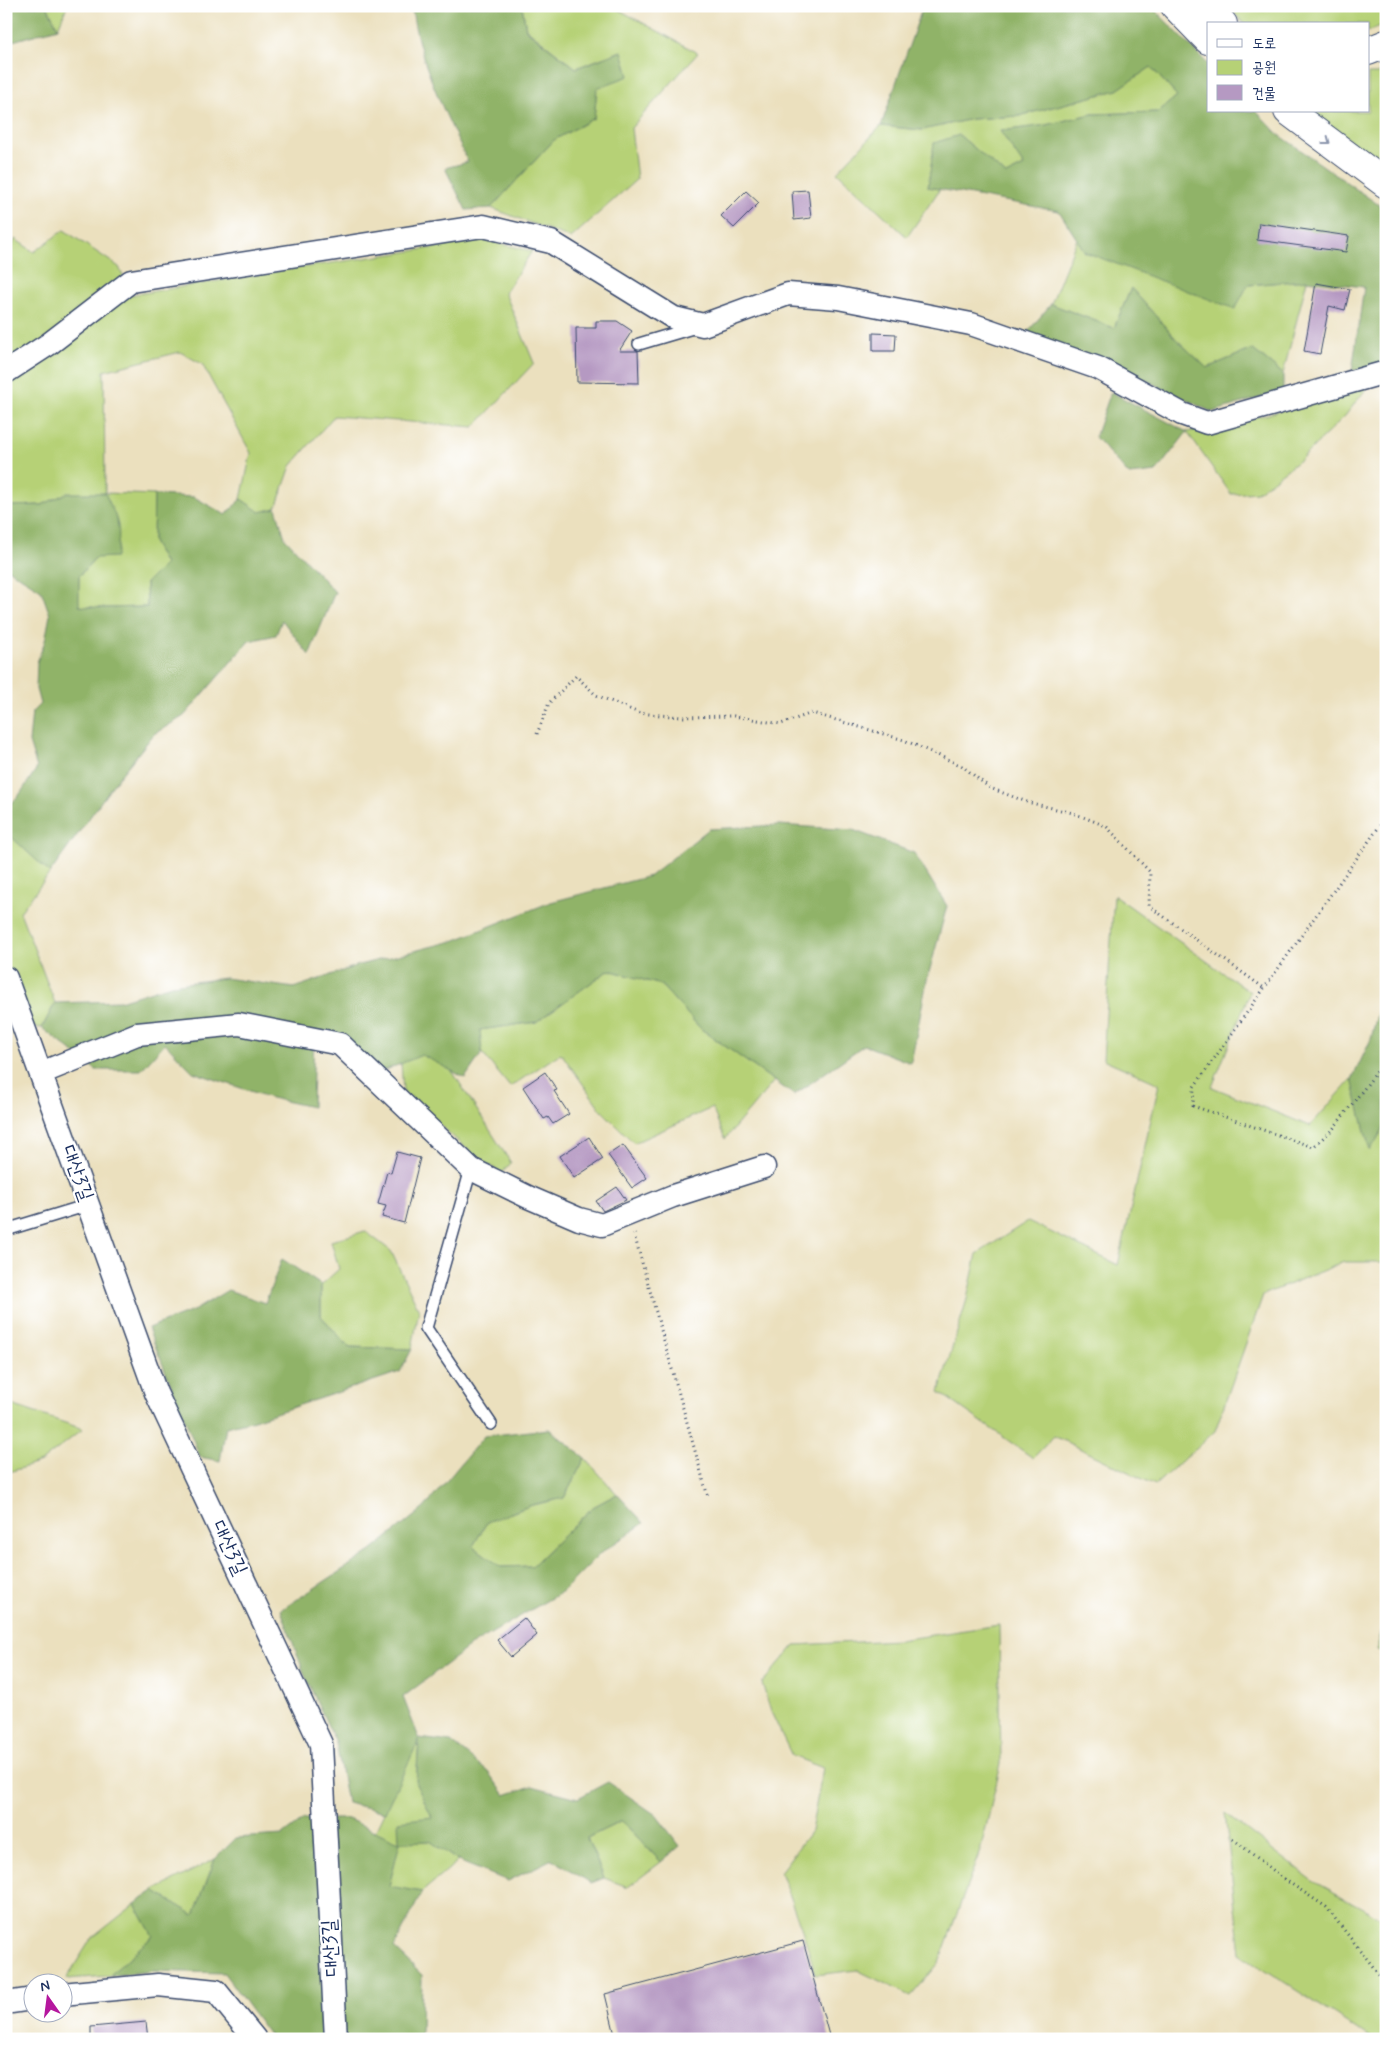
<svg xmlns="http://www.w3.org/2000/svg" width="1392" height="2045" font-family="Mynerve,'Poor Story',sans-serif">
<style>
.green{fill:#b6d176;stroke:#68806a}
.forest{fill:#90b367;stroke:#567162}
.building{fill:#b599c2}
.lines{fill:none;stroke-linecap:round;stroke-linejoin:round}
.lane-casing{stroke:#3a4a6c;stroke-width:14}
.street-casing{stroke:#3a4a6c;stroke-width:25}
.highway-casing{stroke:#3a4a6c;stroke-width:30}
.path{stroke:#3a4a6c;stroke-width:3;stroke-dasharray:1 4;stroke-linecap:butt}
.lane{stroke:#fff;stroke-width:11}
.street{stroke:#fff;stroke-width:22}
.highway{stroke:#fff;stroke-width:28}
.oneway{stroke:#8d97ae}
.labels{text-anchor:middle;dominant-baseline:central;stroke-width:4.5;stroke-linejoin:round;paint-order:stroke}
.street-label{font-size:20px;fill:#1b2f5e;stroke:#fff}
</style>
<rect width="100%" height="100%" fill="#fff"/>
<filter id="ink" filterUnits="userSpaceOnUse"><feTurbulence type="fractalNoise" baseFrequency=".02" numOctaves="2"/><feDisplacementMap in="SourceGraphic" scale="10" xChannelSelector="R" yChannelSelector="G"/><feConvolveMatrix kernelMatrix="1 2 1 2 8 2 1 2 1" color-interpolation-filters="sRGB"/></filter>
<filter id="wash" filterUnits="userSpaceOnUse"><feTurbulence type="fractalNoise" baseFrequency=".0096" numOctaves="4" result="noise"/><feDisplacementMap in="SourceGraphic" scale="20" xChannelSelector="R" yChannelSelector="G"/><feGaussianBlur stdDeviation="1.12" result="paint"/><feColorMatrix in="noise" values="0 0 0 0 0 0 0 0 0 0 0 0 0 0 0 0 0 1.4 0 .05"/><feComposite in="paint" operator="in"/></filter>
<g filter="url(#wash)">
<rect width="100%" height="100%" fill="#ebe0be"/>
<path class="green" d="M47,6h20l-9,22z
M522,6h90l86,47 -67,75 6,51 -66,59 -80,-30 63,-68 40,-22 3,-30 24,-37 -45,17 -50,-39z
M1228,6h158v17l-18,9v-8h-124z
M1151,67l26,29 -19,16 -66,2 -51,12 -40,5 23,35 -18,9 -47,-40 -31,52 12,2 -33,48 -70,-65 44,-46 41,4 50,-11 47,-3 98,-26z
M1386,69v96l-61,-41 -14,-13h57v-37h10z
M64,230l55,37 12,28 154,-25 200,-30 47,11 -27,42 29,70 -60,64 -140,-11 -43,50 -15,42 -16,5 -19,-14 10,-46 -49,-89 -22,-12 -76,19 1,122 49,2 -1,47 12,22 -19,19 1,24 -45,1 -24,-2 1,-30 16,-18 -28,-65 -25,12 -32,1 -4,3v-246l9,-24 19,13z
M1077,239l8,13 163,33 59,-5 -24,94 -31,-25 -45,19 -31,-29 -45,-51 -17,40 -63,-24z
M1370,384l-25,32 -44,43 -44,33 -26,2 -44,-62 78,-17z
M6,831l44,42 -30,39 35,91 -13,25 -36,-3z
M1114,895l136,97 -38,95 98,39 42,-47 18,71 16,-26v138h-42l-81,33 -48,136 -60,54 -101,-49 -21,22 -94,-66 28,-93 10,-45 51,-33 90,44 41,-181 -56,-25z
M609,970l52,15 40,44 73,52 -49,58 -13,-31 -78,35 -32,-32 -41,-58 -51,34 -28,-34 -3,-23 57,-8z
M422,1054l30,17 59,92 -9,10 -24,-14 -75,-67 -2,-29z
M365,1231l26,20 28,59 -7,39 -63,-2 -28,-31v-31l18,-16 -8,-28z
M6,1403l77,26 -42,33 -35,11z
M585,1458l32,36 -24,13 -61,59 -31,1 -28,-21 14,-24 45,-17 32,-7z
M1386,1616v38l-10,-3z
M999,1625l2,139 -20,84 -42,115 -28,33 -54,-26 -41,5 -14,-45 -22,-58 31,-41 12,-63 -31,-12 -21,-44 -9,-29 33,-38 104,-5z
M419,1738l-3,46 17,33 -33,25 30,-1 28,20 -36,31 -33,-5 10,-44 -24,-12z
M1225,1813l87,67 74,41v118h-14l-132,-85z
M622,1821l39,41 -33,25 -24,-9 -17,-40z
M215,1859l-21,57 -40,-25z
M135,1904l18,32 -44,40 -43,3 25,-40z"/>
<path class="forest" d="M6,6h41l11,22 -52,15z
M412,6h110l4,24 50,38 46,-17 7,25 -32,12 -3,30 -40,22 -63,68 -25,2 -21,-42 23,-6c-21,-45 -52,-106 -56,-156z
M923,6h228l57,58v47h48l22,23 108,76v156l-34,5 12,-84 -57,-7 -59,5 -13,24 -150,-57 -26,-41 -131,-24 6,-44 25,-8 47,40 18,-9 -24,-35 46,-6 46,-11 66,-2 19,-16 -26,-29 -34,23 -98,26 -47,3 -50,11 -41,-4z
M1131,288l45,51 31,29 45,-19 31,25v17l-71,21 -69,-33 -117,-45 25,-30 63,24z
M1111,392l76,40 -31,40 -27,3 -34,-38z
M67,493h38c13,28 17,33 11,64l-21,1 -16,18v30l23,2 45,-1 -1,-24 19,-19 -12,-22 1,-47 40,2 32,18 15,-16 19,13 16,-4 9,30 50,54 -26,63 -27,-35 -6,15 -27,6 -65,75 -30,18 -39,48 -65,91 -44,-41v-24l12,-11 19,-29 -8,-26 3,-30 8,-8 -4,-15 1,-27 8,-21 5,-26 -9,-25 -35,-22v-59l4,-3 32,-1z
M779,825l74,5 61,23 33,53 -20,74 -16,83 -47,-18 -70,50 -93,-66 -40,-44 -52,-15 -73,52 -56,8 2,23 -17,25 -43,-23 -46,19 -62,-39 -2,72 -41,-9 -78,-26 -28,-29 -24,27h-45l-54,-42 13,-25 65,-2 51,-16 54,-7 69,10 65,-23 94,-24 98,-39 99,-26 59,-47z
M1386,992v132l-16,27 -18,-72 19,-40 11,-45z
M282,1259l39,26v31l28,31 63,2 -12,23 -146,48 -28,7 -6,34 -20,-4 -52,-129 47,-18 33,-20 37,13z
M549,1429l36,29 -21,40 -32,7 -45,17 -14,24 28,21 31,-1 61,-59 24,-13 27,29 -42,29 -39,39 -93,55 -67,51 16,41 32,4 37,30 17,23 27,-9 46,12 30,-16 48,33 24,31 -19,16 -39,-41 -35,17 17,40 -13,5 -39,-24 -44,22 -50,-20 -28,-20 -30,1 -11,44 33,6 -28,56 28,27 -1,60 5,4h-154l-48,-66 -71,-2 -44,5 44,-40 -18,-32 19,-13 40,24 21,-56 21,-21 47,-3 21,-16h44l51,23 -1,-21 34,-4 -16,-33 3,-44 -34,72 -38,-9 -11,-60 -31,-67 -24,-66 90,-59 53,-43 60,-72z"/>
<g id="blocks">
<path class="building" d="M808,190l3,28 -17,2 -2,-29z
M746,191l13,12 -25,25 -13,-12z
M1259,223l90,13 -3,16 -89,-12z
M1316,283l34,6 -5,21 -16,-4 -9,48 -16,-3z
M596,321h21l15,10 -13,20h19l1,32 -62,-1 -1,-54h20z
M873,333l23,1 -1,17h-22z
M545,1072l12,18 -3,1 15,23 -16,10 -5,-7 -4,2 -21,-32z
M589,1137l14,22 -29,19 -14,-22z
M623,1145l24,33 -15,10 -24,-33z
M397,1152l23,6 -16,65 -22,-6 4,-11 -8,-2 9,-32 4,1z
M617,1187l9,13 -23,11 -7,-10z
M524,1618l13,17 -26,22 -14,-17z
M803,1941l27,98h-214l-11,-45z
M146,2022l2,17h-57v-12z"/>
</g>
</g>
<g filter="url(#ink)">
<use href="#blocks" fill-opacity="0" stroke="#3a4a6c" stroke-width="1"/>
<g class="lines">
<defs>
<path id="lane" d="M639,344l57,-17
M471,1169l-45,159 65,96
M6,1230l82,-25"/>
<path id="street" d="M6,372l43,-28 82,-63 352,-55 68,16 123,76 29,7 85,-31 50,4 133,26 127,44 84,46 25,9 179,-51
M6,978l150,415 165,351 15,295
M41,1073l96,-39 102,-10 101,20 131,125 57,28 51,22 23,6 71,-29 91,-29
M62,1994l96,-9 58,6 39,48
M6,2003l26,-4"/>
<path id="highway" d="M1175,6l33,34
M1208,6l15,18
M1368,51l18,-7
M1288,111l98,73"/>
</defs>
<use href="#lane" class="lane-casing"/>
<use href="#street" class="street-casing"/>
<use href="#highway" class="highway-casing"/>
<path class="path" d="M537,734l12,-31 27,-27 20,19 43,18 42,4 53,-1 47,8 31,-11 92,27 58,26 28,22 37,14 46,11 33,13 44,46 -1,34 115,82
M1386,817l-192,270 -1,19 120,41 20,-18 53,-69
M634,1234l74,263
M1233,1839l54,42 39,26 56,71 4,2"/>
<use href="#lane" class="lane"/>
<use href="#street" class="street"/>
<use href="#highway" class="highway"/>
</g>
<defs><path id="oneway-chevron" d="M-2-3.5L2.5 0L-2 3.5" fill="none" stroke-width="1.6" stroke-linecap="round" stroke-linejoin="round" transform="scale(1.25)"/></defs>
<use class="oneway" href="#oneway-chevron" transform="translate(1327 141) rotate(37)"/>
</g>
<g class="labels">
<g class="street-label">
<text transform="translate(77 1173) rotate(70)">대산3길</text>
<text transform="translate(229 1548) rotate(65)">대산3길</text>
<text transform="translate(331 1948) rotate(-93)">대산3길</text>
</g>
</g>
<rect width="1392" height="2045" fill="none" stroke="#fff" stroke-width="25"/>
<rect x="1207" y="22" width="162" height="90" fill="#ffffff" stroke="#a4acbf"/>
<rect x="1217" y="39" width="25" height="8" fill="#ffffff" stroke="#a4acbf"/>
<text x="1252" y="48" font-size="15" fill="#1b2f5e">도로</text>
<rect x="1217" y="60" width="25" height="15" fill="#b6d176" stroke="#a4acbf"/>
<text x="1252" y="72" font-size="15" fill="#1b2f5e">공원</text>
<rect x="1217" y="85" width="25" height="15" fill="#b599c2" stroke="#a4acbf"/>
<text x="1252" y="98" font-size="15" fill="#1b2f5e">건물</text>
<g transform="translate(48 1998) rotate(346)"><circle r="24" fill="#ffffff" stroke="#a4acbf"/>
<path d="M0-4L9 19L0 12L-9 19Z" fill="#b5179e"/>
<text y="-8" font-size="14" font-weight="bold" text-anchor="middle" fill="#1b2f5e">N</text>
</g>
</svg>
